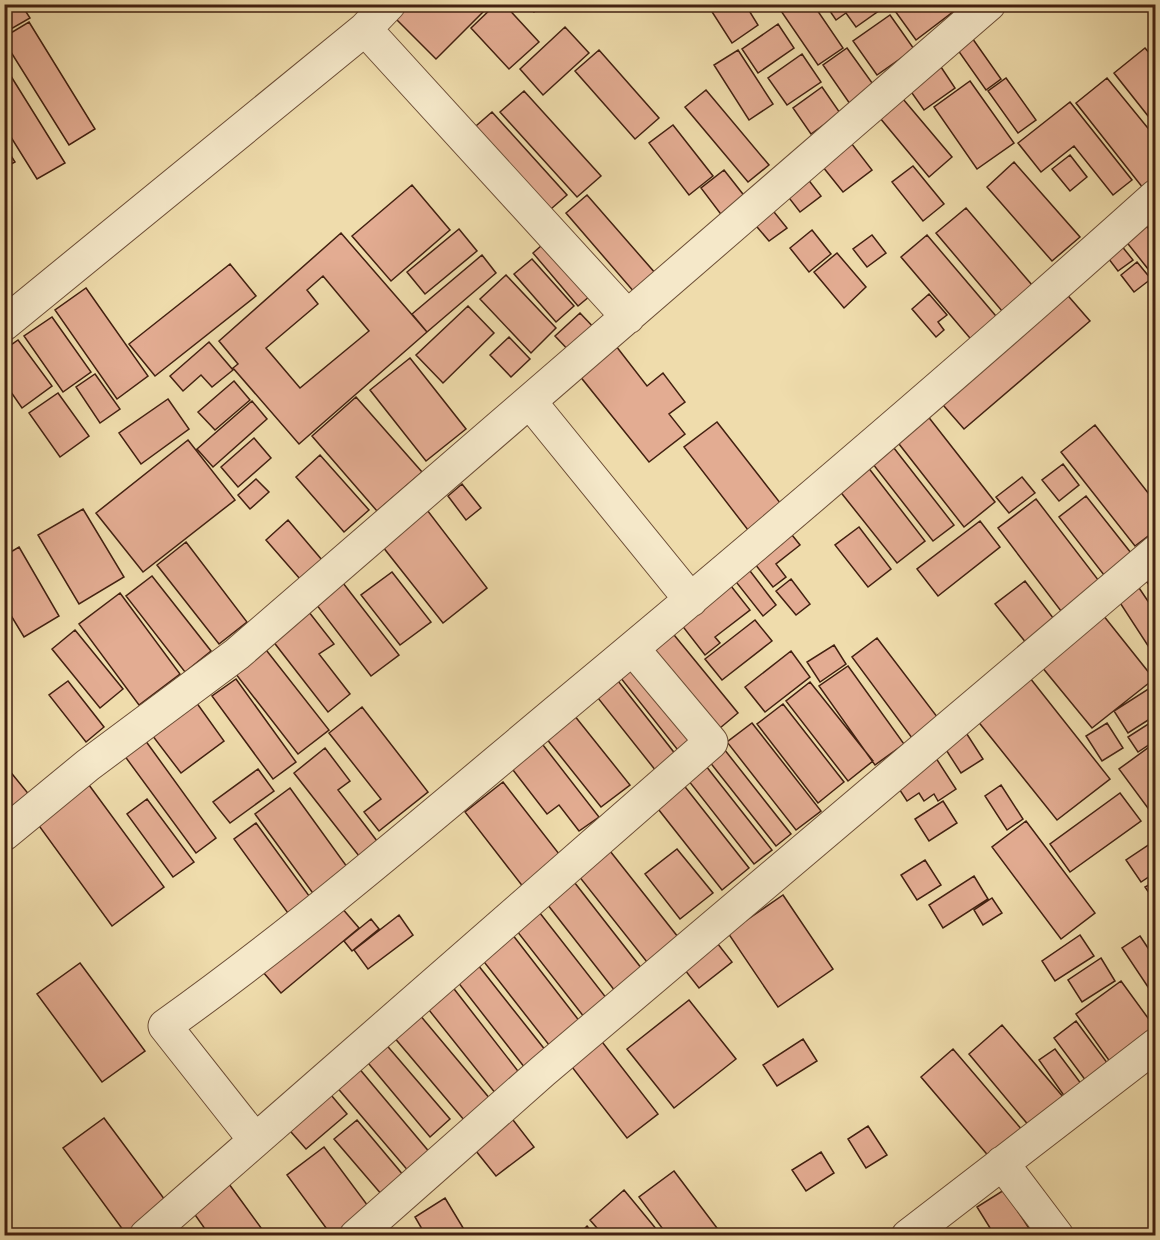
<svg xmlns="http://www.w3.org/2000/svg" width="1160" height="1240" font-family="'IM FELL French Canon',serif">
<style>
.building{fill:#e3ac92;stroke:#422010;stroke-width:1.5;fill-rule:evenodd}
.lines{fill:none;stroke-linecap:round;stroke-linejoin:round}
.street-casing{stroke:#6d4f37;stroke-width:35}
.street{stroke:#f5e8c9;stroke-width:33}
</style>
<rect width="100%" height="100%" fill="#efdcac"/>
<filter id="stains"><feTurbulence type="fractalNoise" baseFrequency=".00333" numOctaves="4"/><feColorMatrix values="0 0 0 0 .2 0 0 0 0 .09 0 0 0 0 .02 0 0 0 .5 -.17"/></filter>
<radialGradient id="worn" r=".72"><stop offset=".6" stop-color="#630" stop-opacity="0"/><stop offset="1" stop-color="#630" stop-opacity=".3"/></radialGradient>
<path class="building" d="M4,4h17l9,14 -26,15z
M396,4h95l-55,55 -47,-47z
M496,4h8l35,38 -30,27 -38,-41z
M527,4h15l-8,8z
M707,4h38l13,21 -26,18z
M785,4h28l30,44 -25,17 -39,-57z
M825,4h51l4,6 -24,17 -10,-14 -10,7z
M890,4h65l3,4 -42,32z
M890,15l24,34 -37,26 -24,-34z
M29,22l66,107 -26,16 -65,-104v-4z
M778,24l16,24 -36,25 -16,-24z
M565,27l24,26 -46,42 -23,-26z
M970,35l31,44 -15,11 -31,-44z
M847,48l28,39 -25,17 -27,-39z
M1145,48l11,13v65l-42,-53z
M599,50l60,68 -24,21 -60,-68z
M738,50l35,54 -24,16 -35,-55z
M802,54l19,28 -34,23 -19,-27z
M939,64l16,24 -31,22 -17,-24z
M4,65l61,98 -28,16 -33,-53z
M1006,78l30,42 -18,13 -30,-42z
M1107,78l49,60v40l-13,10 -67,-85z
M970,81l44,62 -37,26 -43,-62z
M822,87l18,26 -29,21 -18,-26z
M706,90l63,75 -21,17 -63,-75z
M524,91l77,85 -24,21 -77,-85z
M903,99l49,58 -23,20 -49,-59z
M1070,102l62,78 -19,15 -39,-49 -33,26 -23,-29z
M492,112l75,83 -23,20 -75,-83z
M673,125l40,51 -24,19 -40,-52z
M848,139l24,31 -29,22 -24,-30z
M4,145l11,17 -11,6z
M1070,155l17,22 -17,14 -18,-22z
M1014,162l66,75 -28,24 -65,-74z
M913,166l31,38 -21,17 -31,-39z
M724,170l22,28 -23,19 -22,-29z
M807,178l14,18 -21,16 -14,-18z
M412,185l38,45 -59,51 -39,-45z
M587,195l69,79 -21,19 -69,-80z
M770,207l17,21 -18,13 -17,-20z
M966,208l66,77 -30,26 -66,-78z
M1141,219l15,19v41l-35,-44z
M459,229l18,22 -52,43 -18,-22z
M812,230l19,24 -22,18 -19,-24z
M341,233l86,99 -128,112 -66,-76 5,-4 -19,-23zM323,276l46,55 -69,57 -34,-40 52,-44 -11,-14z
M872,235l14,18 -19,14 -14,-18z
M927,235l74,87 -26,22 -74,-87z
M550,238l46,53 -18,15 -45,-53z
M1116,239l17,21 -15,11 -16,-21z
M837,253l29,34 -22,21 -30,-36z
M482,255l14,18 -69,59 -15,-18z
M532,259l42,47 -18,16 -42,-48z
M1137,262l14,17 -17,13 -13,-17z
M230,264l26,32 -101,80 -26,-32z
M506,275l50,53 -25,25 -51,-54z
M86,288l62,88 -31,23 -62,-89z
M1063,290l27,31 -126,108 -27,-31z
M929,294l18,21 -9,7 6,8 -8,7 -24,-28z
M468,306l26,27 -51,50 -27,-28z
M580,313l17,18 -24,24 -18,-19z
M52,317l39,55 -28,20 -39,-56z
M509,337l21,22 -19,18 -21,-22z
M18,340l34,46 -30,22 -18,-26v-32z
M209,342l24,28 -21,17 -11,-12 -18,16 -13,-15z
M616,346l31,40 16,-13 22,29 -16,12 16,20 -36,28 -70,-87z
M410,358l56,71 -40,32 -56,-71z
M95,374l25,35 -20,14 -24,-36z
M234,381l16,19 -35,30 -17,-18z
M58,393l31,43 -29,21 -31,-44z
M356,397l66,75 -45,39 -65,-75z
M168,399l21,30 -48,35 -22,-31z
M252,401l15,18 -54,48 -16,-18z
M923,410l72,92 -31,25 -72,-92z
M717,422l64,82 -33,26 -64,-83z
M1095,425l61,78v27l-21,16 -74,-94z
M254,438l17,20 -33,29 -17,-20z
M188,440l47,60 -92,72 -47,-59z
M890,443l64,82 -21,16 -64,-82z
M320,455l49,55 -25,22 -48,-55z
M864,462l61,79 -28,22 -62,-78z
M1063,464l16,21 -20,16 -17,-21z
M1022,477l13,16 -26,20 -13,-16z
M256,479l13,13 -19,17 -12,-14z
M462,484l19,24 -15,12 -18,-24z
M1086,496l45,57 -27,22 -45,-58z
M1036,499l63,82 -38,30 -63,-83z
M424,506l63,82 -44,35 -64,-81z
M83,509l41,68 -45,27 -41,-69z
M288,520l34,40 -22,19 -34,-39z
M980,521l20,26 -62,49 -21,-27z
M859,527l32,42 -23,18 -33,-42z
M788,530l12,15 -24,19 10,13 -13,10 -22,-28z
M186,542l61,80 -28,22 -62,-79z
M19,547l40,69 -35,21 -20,-33v-48z
M1156,561v34l-16,-23z
M747,567l29,38 -13,11 -30,-38z
M392,572l39,50 -31,23 -39,-50z
M152,576l59,75 -26,21 -59,-76z
M791,579l19,25 -14,11 -20,-24z
M1133,579l23,34v45l-43,-66z
M727,581l23,29 -35,27 5,6 -15,12 -28,-36z
M1025,581l35,46 -29,22 -36,-45z
M343,583l56,72 -28,21 -55,-72z
M120,593l60,81 -41,31 -60,-81z
M305,607l29,37 -15,10 31,40 -22,18 -59,-76z
M1099,610l55,69 -62,49 -55,-67z
M755,620l17,21 -50,39 -17,-21z
M75,630l48,59 -23,19 -48,-59z
M670,630l68,83 -24,20 -67,-83z
M877,638l61,80 -26,20 -60,-81z
M834,645l12,19 -26,18 -13,-20z
M263,646l66,84 -31,24 -66,-85z
M791,651l19,26 -45,35 -20,-25z
M635,658l64,81 -18,15 -65,-82z
M848,666l56,78 -29,21 -56,-79z
M611,672l69,88 -20,16 -70,-88z
M1026,673l84,106 -53,41 -84,-105z
M236,679l60,83 -23,17 -61,-83z
M68,681l36,46 -18,15 -37,-47z
M810,682l63,79 -25,20 -62,-80z
M1156,684v31l-28,18 -14,-22z
M196,702l28,39 -43,32 -29,-38z
M783,704l61,78 -26,21 -61,-79z
M362,707l66,85 -49,39 -15,-19 17,-13 -52,-66z
M570,710l60,75 -29,22 -59,-74z
M1156,719v21l-18,12 -10,-15z
M752,723l69,88 -25,19 -69,-88z
M1107,723l16,25 -21,13 -16,-25z
M963,728l20,31 -22,14 -20,-31z
M536,736l63,81 -20,14 -20,-26 -12,9 -41,-53z
M145,740l71,98 -20,15 -72,-98z
M1156,742v77l-37,-50z
M325,748l25,33 -12,9 39,51 -18,15 -65,-83z
M724,749l67,85 -15,12 -67,-85z
M932,752l24,37 -18,12 -4,-7 -10,7 -5,-8 -12,8 -15,-23z
M4,764l27,33 -27,20z
M706,766l66,84 -18,14 -66,-84z
M258,769l16,22 -44,32 -17,-21z
M503,782l60,77 -39,29 -59,-76z
M682,783l67,85 -27,22 -67,-85z
M89,785l75,102 -52,39 -75,-103z
M1001,785l22,34 -16,11 -22,-34z
M290,788l68,94 -35,25 -68,-93z
M1120,793l21,28 -71,51 -20,-28z
M147,799l47,63 -21,15 -46,-63z
M943,801l14,22 -28,18 -14,-22z
M1026,821l69,92 -34,26 -69,-92z
M256,823l59,81 -22,16 -59,-81z
M1156,840v32l-15,10 -15,-22z
M677,849l36,44 -33,26 -35,-45z
M610,851l68,86 -31,25 -69,-87z
M925,860l16,25 -24,15 -16,-25z
M974,876l14,23 -45,29 -14,-23z
M571,878l71,91 -27,22 -71,-91z
M1156,881v22l-11,-16z
M783,895l50,74 -55,38 -50,-74z
M992,898l10,15 -19,12 -9,-15z
M335,900l24,28 -78,65 -24,-28z
M536,908l75,96 -23,18 -75,-96z
M399,915l14,20 -45,34 -14,-19z
M371,919l8,10 -27,22 -8,-10z
M512,934l72,93 -31,23 -72,-92z
M1080,935l14,21 -39,25 -13,-20z
M1140,936l16,24v39l-34,-51z
M714,939l18,23 -33,26 -18,-23z
M4,958l7,9 -7,5z
M1101,958l14,23 -33,21 -14,-22z
M80,963l65,88 -43,31 -65,-88z
M478,965l68,86 -21,17 -68,-87z
M1121,981l35,48 -43,37 -37,-52z
M451,985l70,90 -25,19 -71,-89z
M689,1000l47,59 -62,49 -47,-59z
M419,1014l77,92 -26,21 -77,-91z
M1076,1021l32,43 -22,17 -32,-43z
M1002,1025l62,73 -34,29 -61,-73z
M596,1034l62,80 -31,24 -62,-80z
M803,1039l14,22 -40,25 -14,-21z
M383,1041l67,78 -20,18 -66,-79z
M953,1049l70,82 -32,28 -70,-82z
M1055,1049l27,36 -17,12 -26,-37z
M357,1066l74,88 -21,19 -75,-88z
M326,1089l21,25 -41,35 -22,-25z
M506,1111l28,36 -38,29 -28,-35z
M104,1118l64,86 -42,30 -63,-86z
M357,1120l47,56 -22,19 -48,-56z
M868,1126l19,29 -21,13 -18,-29z
M324,1147l47,63 -33,26h-6l-45,-61z
M821,1152l13,21 -28,18 -14,-21z
M674,1171l49,65h-55l-29,-39z
M229,1184l38,52h-57l-17,-24z
M624,1190l38,46h-58l-14,-16z
M1004,1190l30,46h-39l-18,-29z
M445,1198l23,38h-42l-11,-19z
M587,1226l8,10h-18z"/>
<g class="lines">
<defs>
<path id="street" d="M389,4l-24,25 263,288
M4,324l361,-295
M530,402l161,198
M4,834l84,-69 149,-111 752,-650
M255,1140l-90,-114c136,-97 262,-206 390,-313 203,-169 404,-340 601,-517
M1002,1163l55,73
M146,1236l565,-494 -78,-93
M356,1236l187,-165 613,-519
M908,1236l248,-191"/>
</defs>
<use href="#street" class="street-casing"/>
<use href="#street" class="street"/>
</g>
<rect width="1160" height="1240" fill="none" stroke="#efdcac" stroke-width="24"/>
<rect x="6" y="6" width="1148" height="1228" fill="none" stroke="#422010" stroke-width="3"/>
<rect x="12" y="12" width="1136" height="1216" fill="none" stroke="#422010" stroke-width="1.5"/>
<rect width="100%" height="100%" filter="url(#stains)"/>
<rect width="100%" height="100%" fill="url(#worn)"/>
</svg>
